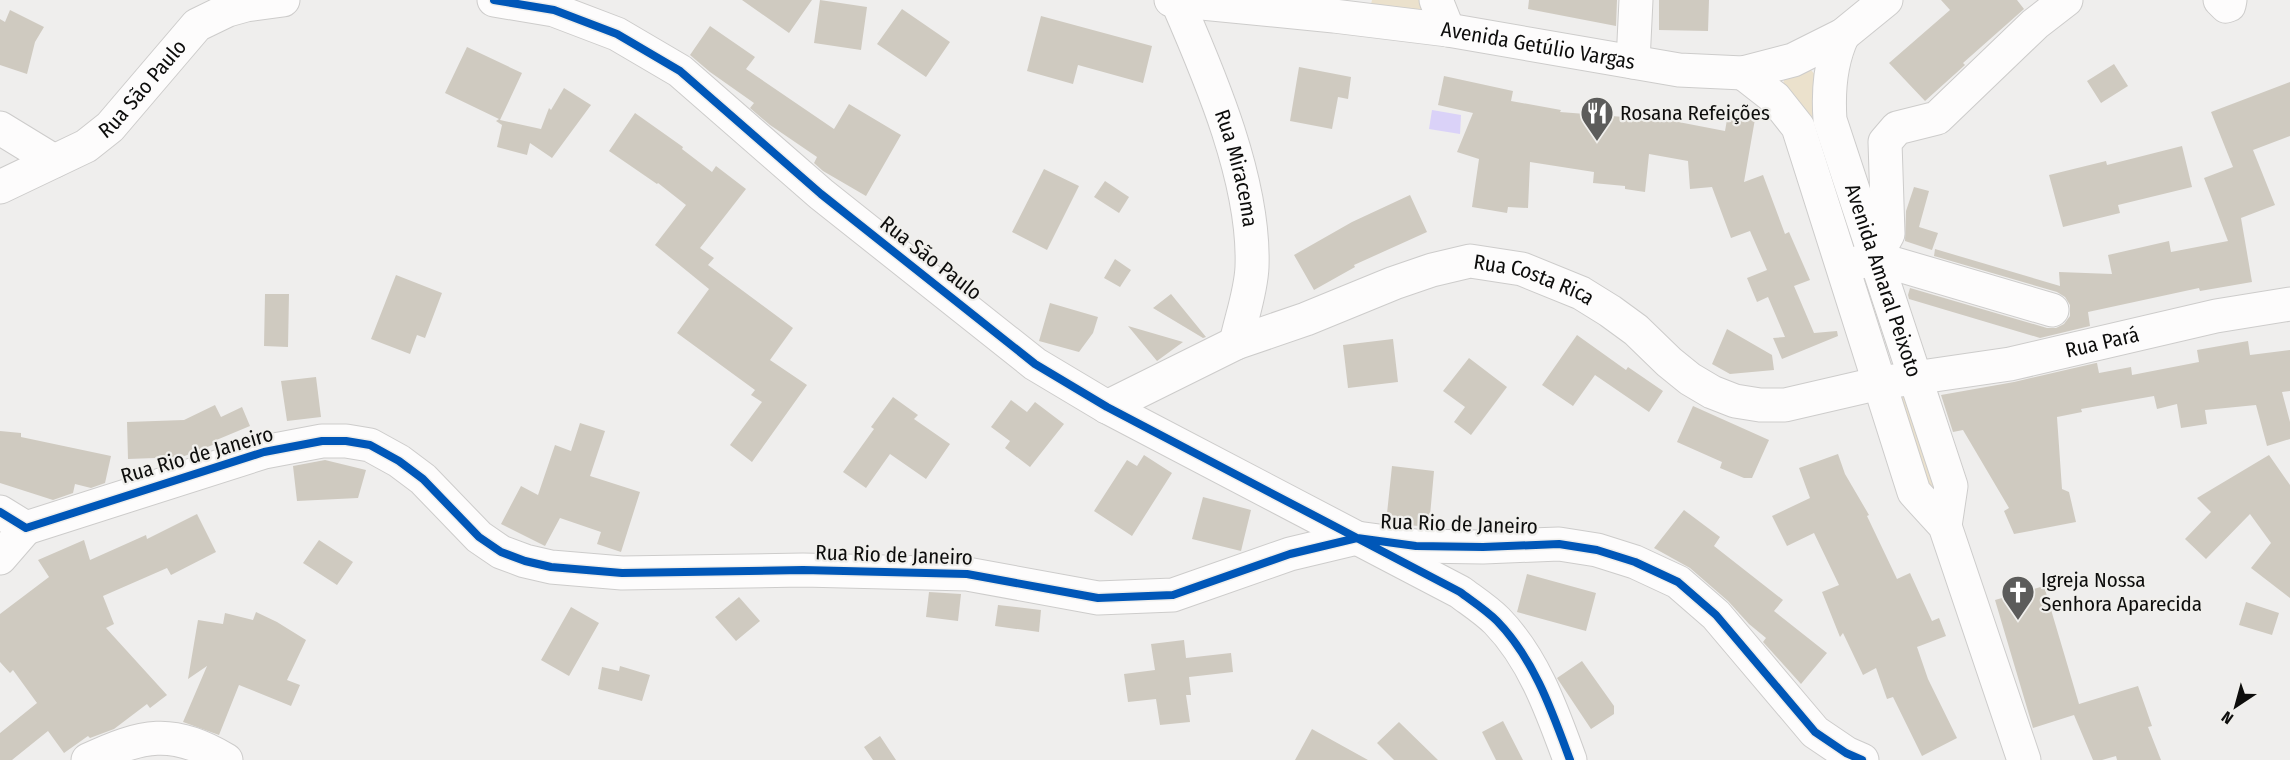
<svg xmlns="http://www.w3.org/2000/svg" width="2290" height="760" font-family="'Fira Sans Condensed',sans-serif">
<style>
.green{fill:#ebe1cc}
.water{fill:#dad2f8}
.building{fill:#cfcac0}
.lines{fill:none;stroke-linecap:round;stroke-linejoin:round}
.minor-casing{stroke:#cdcccb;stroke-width:35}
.minor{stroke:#fdfcfc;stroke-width:33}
.cycleway-casing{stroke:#f0efec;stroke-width:11}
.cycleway{stroke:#0057b8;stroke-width:8}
.labels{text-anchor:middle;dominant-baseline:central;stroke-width:4.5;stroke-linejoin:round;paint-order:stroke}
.street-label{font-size:21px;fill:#0d0d0c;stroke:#f0efec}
.poi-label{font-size:21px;fill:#0d0d0c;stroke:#f0efec;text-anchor:start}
</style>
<rect width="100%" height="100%" fill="#efeeed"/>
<path class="green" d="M1372,0h53l-2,9 -7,6 -45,-11z
M1810,69l8,9 -6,41 -29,-34 2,-10z
M1903,387l34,109 -4,1 -40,-107z"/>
<path class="water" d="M1432,110l29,5 -1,19 -31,-5z"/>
<path class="building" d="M742,0h70l-23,33z
M820,0l47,7 -6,43 -47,-7z
M1529,0h88l-1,26 -88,-17z
M1659,0h50l-1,31 -49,-1z
M1941,0h76l7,9 -61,54 2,2 -40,36 -36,-38 61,-53z
M902,9l48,33 -24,35 -49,-33z
M10,10l34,17 -9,15 -8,32 -27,-9v-46l5,3z
M1041,16l111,30 -9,37 -65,-18 -5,19 -46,-13z
M710,26l45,31 -9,12 88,60 15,-25 52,31 -35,61 -43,-25 -9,-8 3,-6 -47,-32 -20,-17 4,-5 -44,-31 -20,-17z
M467,47l55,26 -22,47 41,9 8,-21 2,2 13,-22 27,17 -39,53 -22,-15 -3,12 -30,-8 5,-22 -6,-4 3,-2 -54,-26z
M2114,64l14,22 -27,17 -14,-22z
M1299,67l52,10 -3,22 -10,-2 -6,32 -42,-8z
M1444,76l69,15 -2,10 50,9 -1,2 77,6v-4l88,17 3,-17 27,5 -11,63 19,-7 22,59 4,-2 21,48 -16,6 20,47 23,-2 1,5 -56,23 -9,-21 12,-1 -17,-40 -11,5 -10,-24 20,-8 -17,-39 -19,7 -19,-51 -22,2 -2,-28 -39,-7 -4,38 -20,-3v-3l-32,-3 1,-11 -64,-10 -2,46 -20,-1 -1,6 -35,-6 7,-48 -22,-7 16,-39 -35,-8z
M2290,82v54l-37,14 22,55 -34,13 11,64 -52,9 -1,-3 -111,24 2,14 -50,12 -131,-39 -1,-4 2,-7 137,40h9l8,-4 6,-8v-11l-5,-8 -8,-5 -123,-36 1,-7 125,37 -1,-14 53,2 -4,-19 61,-14 2,11 57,-11 -24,-63 29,-11 -22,-55z
M635,113l48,34 -1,2 30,23 4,-6 30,23 -46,59 14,10 -6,7 85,63 -23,32 37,25 -55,77 -22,-17 32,-43 -11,-7 4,-5 -78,-57 32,-44 -54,-44 31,-40 -28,-22 -1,1 -48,-33z
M2182,146l10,41 -74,18 2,8 -57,14 -14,-52 57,-14 1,4z
M1044,169l35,17 -32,64 -35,-18z
M1105,181l24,16 -10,16 -25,-16z
M1914,187l15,4 -10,36 19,6 -6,17 -27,-9 1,-30z
M1410,195l17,37 -73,33 1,2 -41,23 -20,-35 58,-33z
M1115,259l16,11 -11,17 -16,-9z
M396,275l46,18 -17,45 -8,-3 -7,19 -39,-15z
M265,294h24l-1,53 -24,-1z
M1171,294l35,43 -3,1 -50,-30z
M1050,303l48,14 -5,16 -14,19 -40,-11z
M1128,326l55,16 -26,19z
M1727,329l45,26 2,15 -44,4 -18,-10z
M1577,335l49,35 2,-3 35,24 -14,21 -54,-37 -22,31 -31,-21z
M1393,339l5,43 -50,6 -5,-43z
M2248,341l2,14 40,-5v41l-8,1 8,30v17l-23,7 -11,-41 -51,5 2,14 -26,4 -4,-24 -20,5 -3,-13 -73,13 1,3 -25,5 5,72 7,3 7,30 -62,12 -10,-23 5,-3 -46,-78 -10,2 -12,-37 73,-13 82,-19h1l2,10 32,-6 1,8 67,-13 -2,-12z
M1469,358l38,29 -36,48 -17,-13 11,-15 -22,-16z
M316,377l5,40 -34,4 -6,-40z
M893,397l25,18 -4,4 36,25 -24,35 -36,-25 -24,34 -23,-16 31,-43 -3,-2z
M1011,400l16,12 8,-10 29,22 -34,43 -25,-19 5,-7 -19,-14z
M215,405l6,12 21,-10 8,19 -36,15 1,3 -33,13 -54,2 -1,-37 57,-2z
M1693,406l76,34 -17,38h-8l-24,-10 2,-6 -45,-20z
M580,423l25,8 -15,45 50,16 -19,60 -24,-8 4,-12 -41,-14 -15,28 -44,-22 20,-38 17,9 17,-50 16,6z
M0,431l21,2v4l90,19 -6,27 -14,5 -16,-4 -2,9 -20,7 -53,-17z
M1838,454l7,20 24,41 -2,1 30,63 13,-6 22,48 7,-3 7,18 -29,11 11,32 29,59 -35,18 -29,-59 -6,2 -11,-31 -13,7 -20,-42 -3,4 -18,-45 17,-7 -25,-52 -27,13 -15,-30 38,-18 -11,-30z
M1144,455l28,18 -40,63 -38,-25 33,-51 10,6z
M2269,455l21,30v113l-39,-30 20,-25 -21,-29 -44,45 -21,-20 26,-27 -14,-14z
M325,460l41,10 -8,28 -61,3 -4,-35z
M1392,466l42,5 -5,56 -43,-4z
M1203,497l48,13 -10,41 -49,-12z
M1684,510l36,27 -6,9 69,54 -9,11 53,42 -26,31 -38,-42 3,-4 -17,-14 -21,-23 -38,-33 -36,-20z
M197,514l19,38 -45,23 -4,-7 -64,28 11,28 -8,4 61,67 -17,13 -3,-4 -33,25 -24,9 -2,-2 -24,17 -16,-22 -36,29h-12v-27l37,-30 -24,-33 -3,3 -10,-11v-48l49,-37 -11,-17 46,-20 6,20 56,-25 1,4z
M319,540l34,22 -16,23 -34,-22z
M1527,574l69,19 -10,38 -69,-19z
M2044,586l35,118 59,-18 14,40 -4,1 13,33h-44l-1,-4 -14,4h-9l-19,-45 -41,13 -38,-128z
M929,592l32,2 -3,27 -32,-4z
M739,597l21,24 -24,20 -21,-24z
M2246,602l33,11 -7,22 -33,-10z
M998,605l43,5 -2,22 -44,-6z
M571,607l28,16 -30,53 -28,-16z
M256,612l21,10 29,18 -19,40 13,5 -9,21 -52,-21 -20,50 -36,-13 24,-56 -19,13 10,-59 25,4 2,-11 28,7z
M1184,640l2,18 45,-5 2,19 -44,5 2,18h-5l4,27 -30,3 -4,-26 -28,3 -4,-28 31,-4 -4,-26z
M1582,661l32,45v8l-23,15 -34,-51z
M620,666l30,9 -8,26 -44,-12 4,-22 17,4z
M1503,721l20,39h-27l-14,-28z
M1399,722l39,38h-44l-17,-17z
M1312,729l56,31h-73z
M880,736l16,24h-23l-9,-13z"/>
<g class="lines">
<defs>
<g id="minor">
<path d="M494,0l60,10 63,24 63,37 141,123 214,170 72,43 353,185c12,9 26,18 37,29 37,38 55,90 73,139"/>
<path id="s1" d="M1171,0l163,16 114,14 231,40 64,3 50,-13 50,-25 43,-35"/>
<path d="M1436,0l12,30"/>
<path d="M2220,0l6,6 3,-1 1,-5"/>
<path id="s2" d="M1177,1c34,78 78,181 75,266 -1,25 -11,52 -16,76"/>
<path id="s3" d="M1843,35c-13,27 -15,55 -13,85l121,366 -6,40"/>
<path d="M1633,62l3,-62"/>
<path d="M1743,73l32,25 23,29 116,365 31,34 79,234"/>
<path d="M0,128l54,33"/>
<path id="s4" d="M0,187l86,-41 24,-19 87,-102 31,-15 18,-5 37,-5"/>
<path d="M1875,258l13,-24 -3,-92 12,-14 40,-10 98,-94 31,-24"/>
<path d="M1860,262l15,-4 177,52"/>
<path id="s5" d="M1107,407l129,-64 70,-24 88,-36 38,-13 38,-9 52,8 59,24 29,18 26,19 33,32 21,17 22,13 23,9 25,4h25l95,-22 130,-19 206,-48 74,-12"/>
<path d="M0,512l26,16 238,-76 58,-11h24l24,4 29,16 24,18 56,58 22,15 24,9 26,6 71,6 181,-3 164,4 131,24 75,-3 117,-41 67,-16 59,8 67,1 76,-3 38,6 38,12 43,20 38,33 99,117 31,21 16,7"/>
<path d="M0,558l26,-30"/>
<path d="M88,760c54,-25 84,-33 138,0"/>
</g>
</defs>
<use href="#minor" class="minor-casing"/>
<use href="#minor" class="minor"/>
<defs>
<path id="cycleway" d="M494,0l60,10 63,24 63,37 141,123 214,170 72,43 353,185c12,9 26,18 37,29 37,38 55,90 73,139
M0,512l26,16 238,-76 58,-11h24l24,4 29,16 24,18 56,58 22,15 24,9 26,6 71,6 181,-3 164,4 131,24 75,-3 117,-41 67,-16 59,8 67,1 76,-3 38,6 38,12 43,20 38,33 99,117 31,21 16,7"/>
</defs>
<use href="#cycleway" class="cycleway-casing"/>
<use href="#cycleway" class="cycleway"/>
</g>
<defs>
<symbol id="restaurant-pin" viewBox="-11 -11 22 30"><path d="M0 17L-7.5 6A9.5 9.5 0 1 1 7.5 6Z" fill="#5c5c5b" stroke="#f0efec"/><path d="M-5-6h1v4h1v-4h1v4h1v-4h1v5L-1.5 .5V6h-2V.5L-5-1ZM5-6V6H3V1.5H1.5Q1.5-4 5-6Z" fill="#fff"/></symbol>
<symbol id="church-pin" viewBox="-11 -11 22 30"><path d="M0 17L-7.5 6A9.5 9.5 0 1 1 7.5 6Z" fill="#5c5c5b" stroke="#f0efec"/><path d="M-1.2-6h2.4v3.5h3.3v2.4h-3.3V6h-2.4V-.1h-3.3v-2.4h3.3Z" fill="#fff"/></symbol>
</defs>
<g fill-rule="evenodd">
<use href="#restaurant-pin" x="1578" y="94" width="38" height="52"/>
<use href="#church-pin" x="1999" y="573" width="38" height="52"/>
</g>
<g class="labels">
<g class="street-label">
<text stroke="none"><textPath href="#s1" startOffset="370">Avenida Getúlio Vargas</textPath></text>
<text stroke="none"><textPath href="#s4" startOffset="176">Rua São Paulo</textPath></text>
<text stroke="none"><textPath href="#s2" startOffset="178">Rua Miracema</textPath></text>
<text transform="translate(931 258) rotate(38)">Rua São Paulo</text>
<text stroke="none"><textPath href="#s3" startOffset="256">Avenida Amaral Peixoto</textPath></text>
<text stroke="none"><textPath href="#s5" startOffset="459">Rua Costa Rica</textPath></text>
<text stroke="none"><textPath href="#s5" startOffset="1072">Rua Pará</textPath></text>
<text transform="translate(197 455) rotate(-16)">Rua Rio de Janeiro</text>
<text transform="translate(1459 524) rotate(2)">Rua Rio de Janeiro</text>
<text transform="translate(894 555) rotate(2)">Rua Rio de Janeiro</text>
</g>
<g class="poi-label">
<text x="1620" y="113">Rosana Refeições</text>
<text x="2041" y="580">Igreja Nossa<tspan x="2041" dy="24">Senhora Aparecida</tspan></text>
</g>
</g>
<g transform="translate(2236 706) rotate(216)" stroke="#f0efec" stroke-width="4.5" paint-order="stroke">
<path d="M0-4.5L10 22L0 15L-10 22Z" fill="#0d0d0c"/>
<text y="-9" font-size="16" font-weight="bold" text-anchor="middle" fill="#0d0d0c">N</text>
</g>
</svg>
